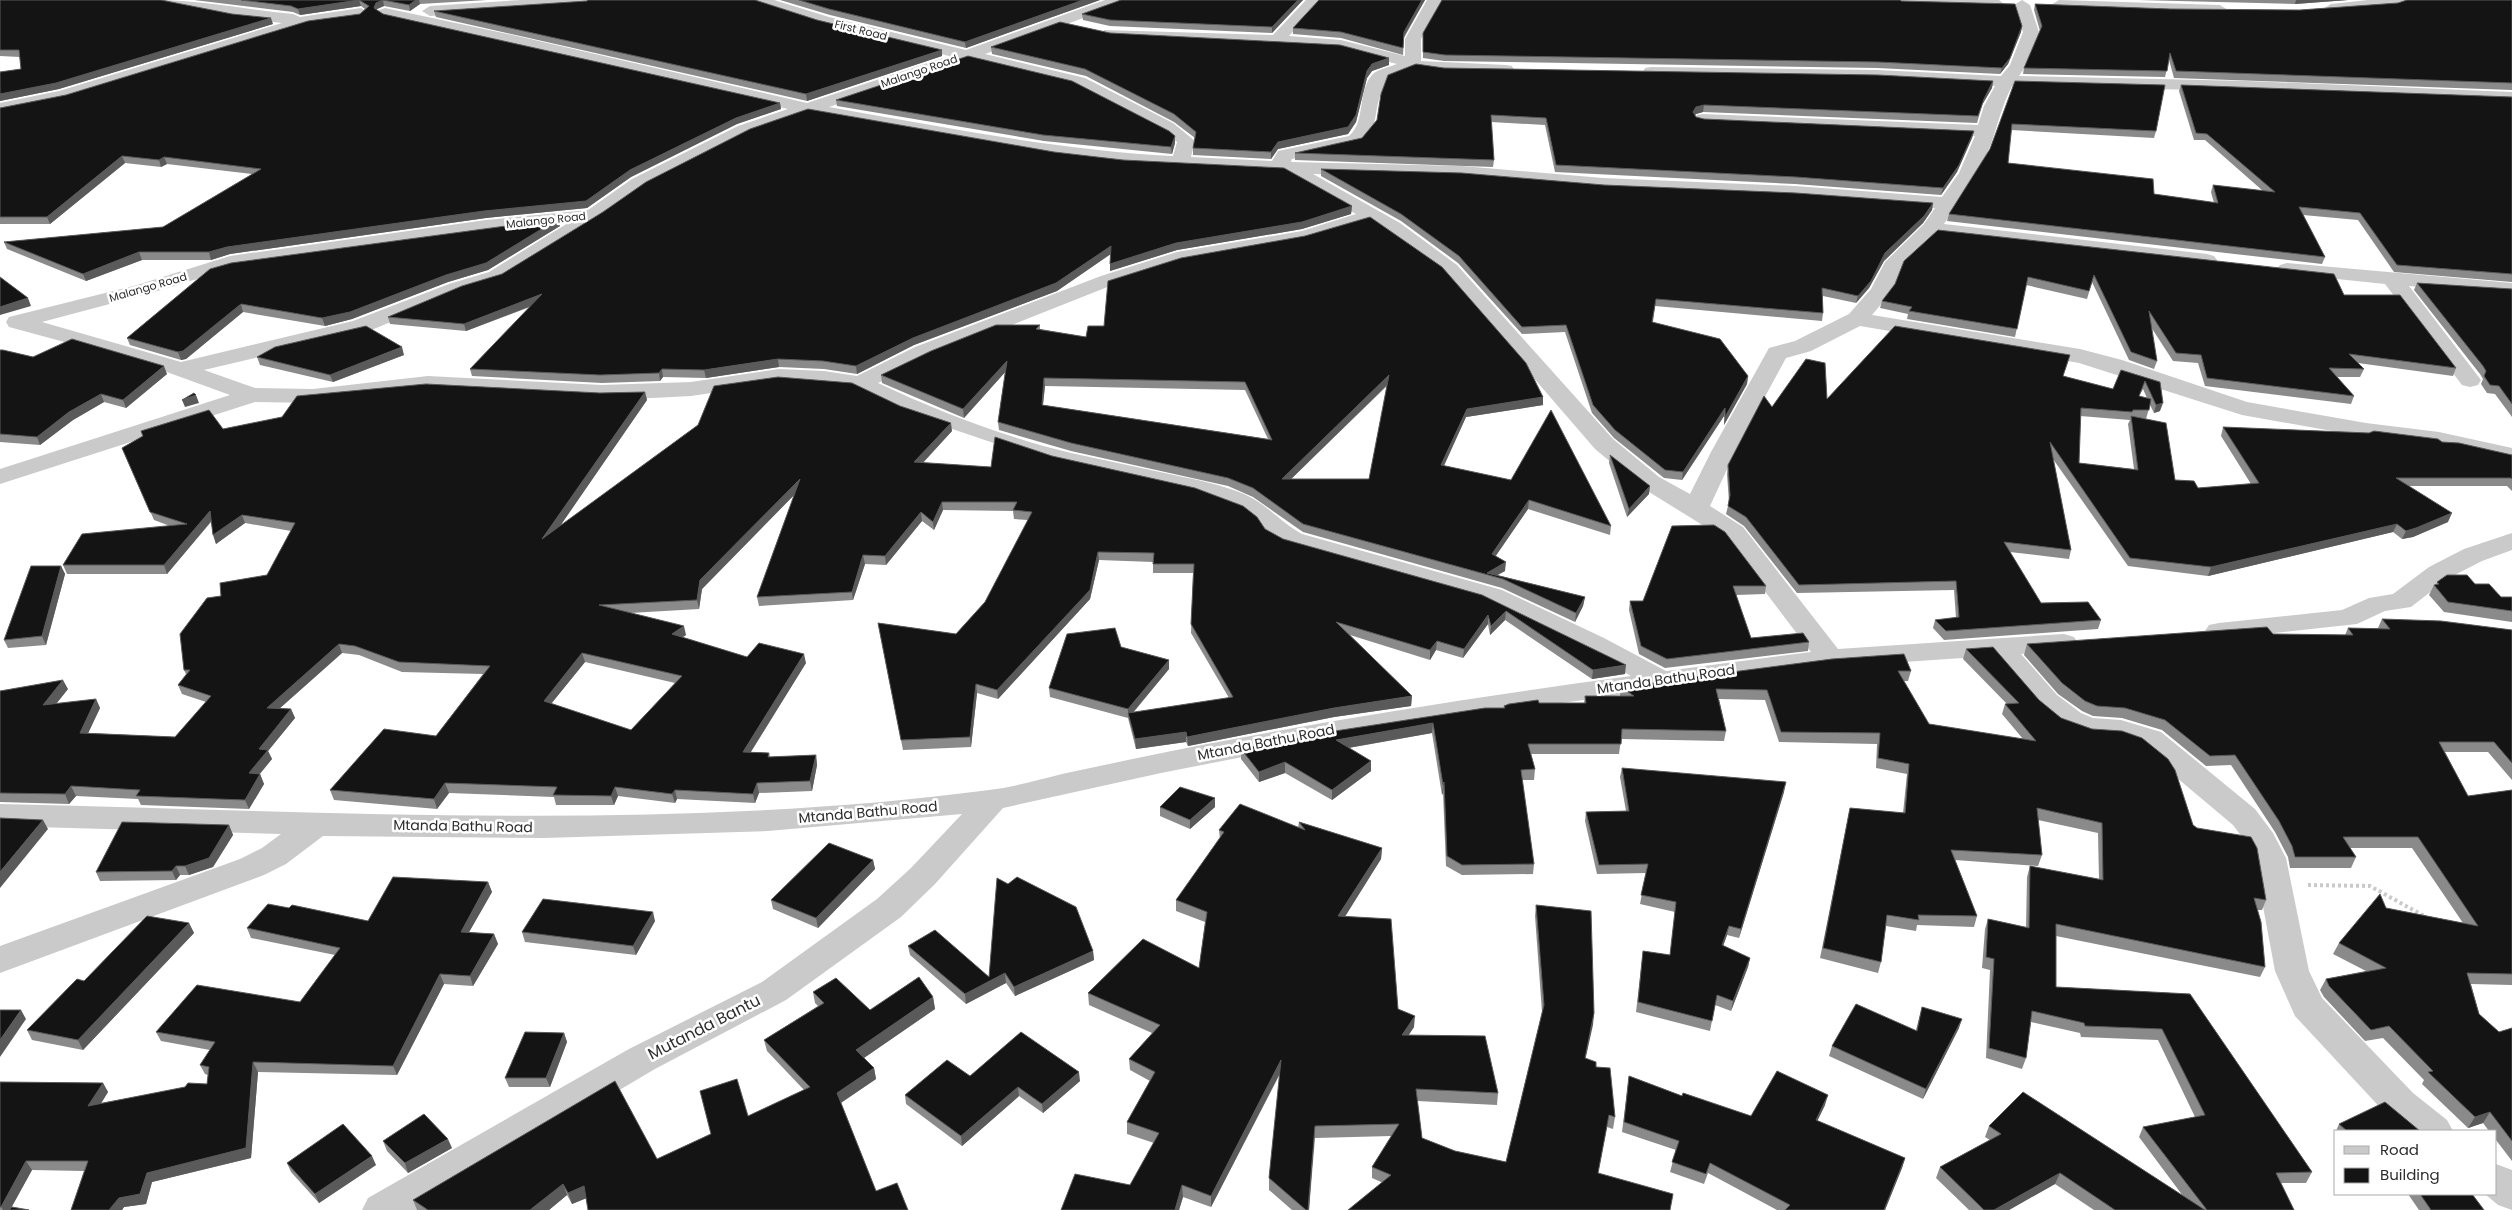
<svg xmlns="http://www.w3.org/2000/svg" width="2512" height="1210" font-family="Poppins,sans-serif">
<style>
.lines{fill:none;stroke-linecap:round;stroke-linejoin:round}
.path{stroke:#cacaca;stroke-width:4;stroke-dasharray:3 3;stroke-linecap:butt}
.street{fill:#cacaca;fill-rule:evenodd}
.wall{fill:#8a8a8a;fill-rule:evenodd}
.shaded-wall{fill:#5a5a5a}
.building{fill:#141414;stroke:#5a5a5a;fill-rule:evenodd}
.labels{text-anchor:middle;dominant-baseline:central;stroke-width:5;stroke-linejoin:round;paint-order:stroke}
.far-street-label{font-size:11px;fill:#2d2d2d;stroke:#fff}
.street-label{font-size:14px;fill:#2d2d2d;stroke:#fff}
.near-street-label{font-size:16px;fill:#2d2d2d;stroke:#fff}
</style>
<rect width="100%" height="100%" fill="#fff"/>
<g class="lines">
<path class="path" d="M2308,885l62,1 54,30"/>
<path class="street" d="M157,0c46,0 91,10 136,14l7,3 61,-9 8,5 -8,5 -52,7 -241,75 -68,13v-10l59,-12 223,-68 -48,-5 -69,-13z
M521,0h75l-8,5 -158,11 -8,-5 8,-5z
M750,0h24l55,17 137,33 139,-50h22l-3,3 -139,51 100,24 88,45 22,18 -4,16 81,4 6,-10 71,-15c17,-14 8,-44 23,-61 5,-6 18,-8 25,-11l-56,-14 -231,-12 -8,-5 2,-3 169,5 33,-35h16l-33,36 52,4 64,16v-17l22,-39h16l-22,39v22l85,4 6,1 2,4 -2,4 -85,-2 -12,-3 -29,11c-2,6 -5,13 -7,19 -5,18 -2,32 -18,45l-69,15 -1,3 171,4 141,12 192,8 147,11 17,-24 16,-37 -272,-12 -6,-1 -3,-4 3,-4 6,-1 275,11 6,-19 11,-20 -118,-6 -226,-3 -6,-1 -2,-4 2,-4 6,-1 226,3 124,6 9,-11 13,-33 -9,-27 8,-5 8,5 9,27 -13,34 -7,10 229,5 264,11v10l-264,-11 -236,-5c-10,19 -14,38 -21,58 -11,29 -30,54 -47,80l263,30 7,2 3,4 -3,4 -7,2 -271,-31 -35,33 -9,23 -20,24 208,34 42,11 125,42 119,21 73,9 73,16v14l-73,-16 -73,-9 -124,-22 -163,-52 -219,-37 -49,25 -25,7 -51,94 -25,54 33,21 95,122 226,-15 10,3 4,6 -4,6 -53,5 36,41 24,18 12,5 28,2 40,12 94,77 18,24 13,25 23,113 13,27 91,95 34,27 6,11h-46l-20,-16 -92,-99 -20,-45 -21,-113 -6,-13 -15,-20 -94,-79 -20,-7 -30,-2 -30,-10 -22,-18 -45,-53 -162,11 -335,45 -161,27 -173,34 -158,35 -68,76 -34,33 -115,83 -131,69 -239,141h-54l6,-12 261,-149 133,-67 115,-83 34,-31 51,-54 -194,17 -224,7 -221,-2 -37,28 -22,11 -264,98v-27l240,-87 22,-11 19,-14 -281,-8v-22c329,7 661,29 989,-14 25,-3 49,-10 73,-16 48,-10 97,-21 145,-30 141,-27 282,-49 424,-68l-47,-26 -102,-48 -198,-56 -18,-10 -8,-12 -14,-11 -19,-9 -29,-9 -143,-32 -151,-51 -48,-23 -30,-4 -45,-2 -88,13 -38,2 -51,1 -174,-9 -115,13 -58,-1 -255,82v-15l230,-74 -88,-32 -133,-36 -3,-5 3,-5 128,-32 93,-29 256,-36 102,-10 44,-31 106,-53 50,-17 -271,-63 -132,-28 -6,-2 -2,-3 2,-3 6,-2 132,28 290,67 142,-47 -131,-32 -65,-21zM968,60l105,26 97,50 7,6 -4,14c-116,-6 -229,-29 -344,-49zM809,114l246,43 68,8 161,8 72,41 -54,17 -125,21 -76,24 -186,71 -58,29 -33,-5 -45,-2 -88,13 -89,3 -174,-9 -115,13 -58,-1 -51,-18 165,-39 94,-39 40,-12 100,-62 43,-31 104,-53zM1313,174l149,4 141,12 192,8 140,10 -11,16 -39,38 -14,27 -22,25 -54,27 -26,7 -58,104 -21,42 -31,-17 -46,-38 -156,-174 -57,-42zM1370,222l36,23 37,28 152,176 46,38 84,52 86,113 -145,19 -62,-33 -102,-48 -200,-56c-21,-11 -35,-30 -58,-40 -22,-9 -46,-14 -70,-19 -34,-7 -69,-15 -103,-22 -66,-16 -132,-41 -193,-70l53,-26 184,-73 66,-20 124,-22zM568,223l-79,49 -40,12 -96,37 -172,41 -139,-40 109,-29 82,-25z
M1892,0h107l5,4 -8,5 -96,-4z
M2059,0l161,5 8,5 -8,5 -166,-7 -3,-3z
M2368,0h47l-8,5 -76,9 -8,-5 8,-5z
M2287,263l225,20v12l-103,-9 72,94 -3,5 -8,2 -8,-2 -77,-101 -105,-11 -3,-4 3,-4z
M2512,533v17l-30,11 -35,18 -36,28 -26,4 -28,13 -138,15 -10,-2 -4,-6 4,-6 10,-2 123,-13 27,-12 24,-4 36,-27 35,-18z
M2496,1164l16,6v40l-14,-5 -13,-11h11z"/>
</g>
<path class="wall" d="M0,0l163,1 110,23 -214,65 -59,12v-29l21,-3 -1,-12 -20,-1z
M194,0h293l-67,4 -10,7 -26,-5 -7,3v1l6,4 397,89 1,6 -44,15 -106,53 -44,31 -101,10 -256,36 -19,6h-69l-56,21 -79,-32 -3,-7 159,-15 89,-53 -85,-10 -6,3 -36,-4 -75,61h-50v-116l66,-13 294,-81 5,-5 -4,-3 -61,9 -7,-3z
M780,0h320l-134,48 -136,-33z
M1121,0h182l-31,33 -162,-7 -27,-6 -1,-6z
M1425,0l-21,38 -1,17 -62,-17 -48,-4v-6z
M2138,0h210l-53,4z
M2512,0v90l-338,-12 -5,-18 -4,17 -142,-3 1,-6 16,-37 -6,-21 1,-6 135,5 130,1 98,-7z
M587,1l230,19 125,30v6l-135,45 -371,-84 -2,-6z
M1901,1l121,25 -1,6 -13,32 -8,10 -123,-6 -433,-7 -21,-3v-25z
M1110,33l279,32 -17,6 -5,7 -11,44 -8,12 -70,15 -7,10 -78,-4v-7l2,-10 -21,-16 -88,-46 -94,-22 -1,-7z
M1444,68l549,13 -1,7 -10,17 -5,18 -274,-11 -7,2 -1,1 1,2 8,2 270,12 -2,7 -15,34 -16,23 -146,-11 -240,-12 -10,-47 -54,-3 3,38 -1,7 -198,-7v-7l67,-15z
M2015,81l141,50 -2,7 -143,-8 -3,33 146,31 60,9 -3,-11 2,-7 50,6 -58,-51h-11l-15,-49 2,-6 331,12v185l-118,-10 -36,-52 -55,-5 22,42 -3,7 -375,-43 2,-7 41,-65z
M836,100l339,36v7l-3,11 -128,-13 -207,-35z
M1321,169l283,16 329,18 -1,7 -9,13 -39,38 -15,27 -13,15 -33,-7v17l-1,8 -167,-15 -2,16 95,54 -1,8 -23,41v-9l-42,64 -18,-2 -50,-40 -22,-25 -27,-81 -43,2 -64,-71 -57,-42 -80,-45z
M1352,206l-1,8 -49,15 -125,21 -67,21 1,-17 -54,37 -143,54 -57,29 -33,-5 -45,-2 -73,11 -43,-1 -3,4 -58,2 -130,-7 -2,-7 60,-62 -64,24 -76,-7 -2,-7z
M558,219l2,7 -72,44 -40,12 -96,37 -27,7 -82,-14 -57,47 -5,1 -51,-15 -3,-7 83,-69z
M1938,230l406,65 112,73 -3,8 -95,-13 6,6 -4,8h-24l18,19 -3,8 -146,-18 -7,-23 -25,-2 -22,-34 6,34 -3,8 -25,-9 -37,-78 -5,17 -61,-14 -11,52 -108,-18 1,-5 -28,-6 2,-7z
M2417,283l95,6v128l-17,-23 -8,-1 -6,-9 2,-5 -3,-5 -66,-84z
M1040,325v4l46,8 457,60v8l-77,12 -22,49 167,60 -1,9 -82,-26 -33,47 10,15 -8,4 88,22 -2,9 -8,16 -73,-34 -199,-56 -50,-35 -25,-11 -157,-35 -72,-21 -1,-8 7,-50 -41,46 -82,-35 -1,-8zM1388,385l-19,94h-78zM1045,386l200,4 23,49 -225,-34z
M0,350l33,7 134,17 -41,34 -22,-6 -31,18 -33,25 -40,-3z
M404,355l-71,27 -73,-17 -3,-8z
M2121,370l39,12v29l-6,2 -4,-8 -4,14 -3,-1 32,62 23,8 53,-4 -30,-48 2,-9 219,15 70,13v36l-5,-5h-98l39,36 -35,15 -11,2 -9,-7 -185,44 -80,-10 -75,-107 18,91 -2,9 -59,-7 31,51 60,17 -3,9 -154,11 -11,-12 2,-8 21,-2 -2,-28 -157,3 -53,-67 -18,-12 3,-12 -2,-28 1,-9 44,-58 55,-8 236,-23 50,13zM2143,389l4,9 -8,-2zM2080,416l50,4 -2,4 6,45 -55,-6z
M645,392l2,8 -88,127 393,-96 -29,32 342,66 18,10 199,56 143,79 -33,5 -87,-59 -15,15 -2,-11 -25,34 -27,-8 -6,10 -80,-25 62,61 -1,10 -77,11 -146,29 -2,-4 -50,7 -7,-27 -1,-4 -78,-21 -1,-9 72,-41 48,13v9l-36,44 96,-15 -38,-65 2,-60h-40v-11l-54,-2 -9,39 -92,100 -21,-6 -6,54 -68,3 -25,-127 78,11 29,-32 43,-82 -14,-1 -1,-8 -70,-1 -9,20 -12,-9 -36,44 -21,-1 -12,36 -94,6 -2,-9 37,-102 -92,94 -3,20 -69,4 56,22 -4,2 65,20 59,6 -55,89 18,1 1,4 46,-2 1,10 -5,26 -53,2 -4,10 -78,-4 -2,4 -57,-7 -4,9h-58l-2,-8 -105,-4 -12,16 -103,-9 -4,-10 106,-54 47,-62 -81,-2 -43,-17 -17,-2 -62,55 11,1 4,9 -27,33 4,8 -12,15 4,10 -15,25 -108,-4 -3,-6 -62,-3 -7,8 -69,-2v-111l68,-2 -12,15 40,-5 4,9 -12,25 87,4 31,-35 -24,-8 -4,-9 8,-11 -2,-4 37,-74 46,-21 24,-44 -46,-8 -29,21 -5,-22 -44,52h-100l-4,-9 107,-39 -16,-6 -32,-72 21,-12 -2,-5 82,-2 377,-36zM585,662l90,21 -44,47 -80,-26z
M1610,455l39,39 -22,23 -18,-54z
M1672,526l94,60 -1,8 -29,1 15,43 58,4 -1,9 -143,17 -26,-14 -10,-44 1,-9h13z
M61,566l4,8 -19,71 -38,3 -4,-8z
M2437,582l38,2 26,13h11v25l-68,-10 -15,-17 5,-10h2z
M2382,619l130,11v150l-24,-28h-43l23,44 44,-6v195l-41,-1 8,30 20,18 13,-4v133l-16,-21v-9h-7l-6,-8 -15,5 -46,-44 2,-4 -41,-42 -18,3 -41,-44 -4,-7 6,-11 40,-8 -33,-17 6,-11 47,-35 77,15 -51,-75h-62l6,9 -5,11h-61l-2,-11 -13,-25 -44,-67 -25,1 -44,-36 -40,-12 -29,-2 -11,-5 -24,-17 -34,-39 3,-11 246,-10 72,1 3,-7h30z
M1966,649l73,51 154,125 73,75 -4,10h-5l8,57 -5,10 -204,-41v51l134,7 122,178 -6,11h-25l13,27h-200l-39,-26 -46,26h-40l-33,-32 4,-11 50,-27 -5,-3 4,-11 194,70 -44,-59 4,-10 52,-10 -37,-77 -77,-3 -1,-4 -49,-11 -5,36 -4,11 -36,-11 4,-88 -8,-2 3,-39 3,-10 38,8 1,-50 3,-11 69,13 -1,-46 -60,-13 4,35 -4,11 -83,-6 22,56 -3,11 -57,-2 -1,6 -30,-5 -5,36 -3,11 -58,-15 30,-150 53,5 4,-39 -31,-6 1,-24 -98,-2 -14,-42 -46,-1 7,32 -2,10 -103,-2 -2,15h-88l4,15 -1,11h-12l12,84 -1,10 -71,1 -16,-9 -3,-73 -1,2 -10,-62 -83,15 22,23 -39,29 -47,-27 -26,9 -18,-23v-10l263,-41v-2l35,-3h45l1,-7h35l1,-9 211,-28 79,12 -3,10h-4l25,43 94,15 -21,-25 3,-10h2l-44,-45z
M1622,768l162,24 -45,146 -12,-3 -4,11 27,12 -2,9 -17,44 -16,-6 -5,26 -74,-19 7,-61 27,4 5,-43 -35,-8 6,-31 -49,1 -12,-53 1,-9 40,-1 -6,-34z
M1160,807h55l-25,22 -30,-13z
M1299,822l83,26 -1,11 -37,58 54,92 16,18 -6,8 90,58 -1,12 -80,-4 5,37 33,13 51,11 36,-150 -7,-96 1,-11 58,108 -9,45 11,9 19,50 -2,12 -6,-2 -9,46 -217,9 -9,-4v-11l19,-31 -76,2 -6,72h-17l-23,-20v-12l11,-104 -69,133 -28,-10 -4,13h-118l69,-25 24,-42 -27,-9v-12l23,-41 -20,-11 -1,-11 23,-26 -63,-28 -1,-12 111,-25 6,-46 -29,-11v-11l44,-61 -1,-9 79,-2z
M229,825l4,10 -20,32 -24,8h-9l-4,5 -76,1 -4,-9z
M873,860l2,9 -57,59 -45,-19 -2,-9z
M488,882l4,10 -23,40 25,2 4,10 -25,42 -29,-2 -47,91 -139,-3 -7,86 -99,24 -6,22 -22,3 -2,3h-51l13,-39 -52,-1 -21,38 18,2h-29v-128l103,1 5,9 -7,11 106,-19 1,-9 -3,-1 -5,-9 10,-15 -49,-9 -5,-9 144,-30 35,-47 -84,-17 -4,-10 42,-20 79,13z
M655,921l-19,34 -111,-13 -3,-10z
M189,923l5,10 -111,117 -51,-10 -5,-10 57,-49z
M908,946l81,31 104,-26 1,9 -79,36 -9,-13 -40,21 -56,-49z
M813,992l57,18 63,-13 2,12 -71,49 10,10 2,11 -35,24 35,88 -290,7 -14,6 -5,-9 -18,15h-132l-4,-10 244,-41 147,-69 -37,-39 -3,-11 54,-34 -3,-3z
M1922,1007l37,21 -36,71 -94,-43 3,-10 84,-16z
M564,1033l3,9 -17,45h-41l-4,-9z
M970,1076l110,5 -37,32 -24,-17 -57,50 -56,-42 -1,-9z
M1629,1076l53,20 69,20 74,-11 -8,16 88,37 -3,10 -17,42h-108l-69,-37 -4,11 -34,-12 6,-22 -54,-18z
M2339,1124l81,7h-84z
M383,1141l69,7 -44,25 -21,-22z
M287,1163l89,2 -57,38 -28,-31z
M2408,1194h64l12,16h-65z"/>
<path class="shaded-wall" d="M359,0l2,6 -61,9 -2,-6z
M383,0l1,6 -7,3 -2,5 -1,-6 2,-5z
M416,0h3l1,4 -10,7 -1,-6z
M1083,0h17l-134,48 -1,-6z
M1298,0h5l-31,33v-6z
M1422,0h3l-22,38 1,-6z
M2296,0h52l-53,4z
M271,18l2,6 -214,65 -59,12v-7z
M2022,26l-1,6 -13,32 -8,10 2,-6z
M942,50v6l-135,45 -1,-7z
M1389,58v7l-17,6 -5,7 -11,44 -8,12 -70,15 -7,10v-7l7,-10 89,-71 5,-7z
M1993,81l-1,7 -10,17 -5,18 7,-24z
M780,103l1,6 -44,15 -106,53 -44,31 -101,10 -256,36 -19,6 -2,-8 18,-5 403,-77 106,-52z
M1704,105l-1,7 -7,2 -4,5 1,-7 3,-5z
M1974,131l-2,7 -15,34 -16,23 2,-7z
M1175,136v7l-3,11 -1,-7z
M122,156l3,7 -75,61 -3,-7z
M164,157l3,7 -6,3 -2,-7z
M1933,203l-1,7 -9,13 -39,38 -15,27 -13,15 2,-7 27,-43z
M1352,206l-1,8 -49,15 -125,21 -67,21v-7l66,-21z
M558,219l2,7 -72,44 -40,12 -96,37 -27,7 -3,-8z
M1111,246l1,7 -55,38 -143,54 -57,29 -1,-8 57,-28z
M139,252l3,8 -56,21 -3,-7z
M542,294l2,7 -78,30 -2,-7z
M28,298l3,8 -31,9v-8z
M241,304l2,8 -57,47 -5,1 -3,-8z
M402,347l2,8 -71,27 -3,-7z
M778,359l1,8 -73,11 -2,-8z
M1007,361l1,8 -44,49 -1,-9z
M164,366l3,8 -41,34 -3,-8z
M662,369l1,8 -3,4 -1,-8z
M1389,375v8l-107,105v-9z
M1748,376l-1,8 -23,41 1,-8z
M1044,378l1,8 -3,27v-8z
M645,392l2,8 -102,148 -3,-9z
M101,394l3,8 -31,18 -33,25 -3,-8 32,-25z
M196,395l3,8 -14,4 -3,-7z
M1543,397v8l-77,12 -26,57 1,-9 26,-56z
M2163,403l-3,8 -6,2 2,-8z
M1725,408l-1,8 -42,64 1,-8z
M951,423l1,8 -37,40 -1,-9z
M800,479l1,9 -99,101 -3,20 -2,-9 3,-20z
M1650,486l-1,8 -22,23 2,-8z
M1529,500l-1,9 -37,54 1,-9z
M942,502l1,8 -9,20 -1,-8z
M210,511l3,8 -46,55 -3,-9z
M921,512l1,9 -36,44 -1,-9z
M2452,513l-4,9 -35,15 -11,2 4,-8z
M242,515l3,8 -29,21 -3,-9z
M2397,524l-4,8 -185,44 3,-9z
M1098,552l1,8 -9,39 -92,100 -1,-9z
M863,555l2,9 -12,36 -1,-8z
M1506,562l-1,9 -11,6 -7,-4z
M61,566l4,8 -19,71 -4,-9z
M1585,597l-2,9 -8,16 1,-9z
M1506,611l-1,9 -15,15 1,-9z
M1488,615v9l-25,34 1,-9z
M684,626l2,9 -12,8 -2,-9z
M1437,641l-1,9 -6,10v-10z
M339,644l3,9 -72,64 -3,-9z
M582,653l3,9 -39,48 -2,-9z
M804,654l2,9 -61,98 -2,-9z
M1169,660v9l-40,48 -1,-4v5v-9z
M1626,665l-1,9 -33,5 1,-9z
M63,680l5,9 -20,25 -5,-9z
M976,684l1,9 -6,54 -1,-10z
M1412,696l-1,10 -77,11 -146,29 -1,-9 147,-29z
M96,699l4,9 -16,34 -4,-9z
M291,709l4,9 -27,33 4,8 -20,24 -3,-10 10,-24z
M1433,723l-1,10 -96,17v-10z
M1186,732v10l-50,7 -1,-10z
M816,755l1,10 -5,26 -2,-10z
M1371,761v10l-39,29v-10z
M1285,762v11l-26,9v-10z
M260,774l4,10 -15,25 -4,-9z
M1444,782l-1,11 -1,2 1,-10z
M1786,782l-2,10 -45,146 2,-9z
M445,783l4,10 -12,16 -3,-10z
M757,783l2,10 -4,10 -2,-9z
M71,786l5,10 -7,8 -4,-10z
M615,787l3,9 -4,9 -3,-9z
M675,790l2,9 -2,4 -3,-9z
M1215,798v9l-25,22v-9z
M43,820l5,9 -48,59v-16z
M229,825l4,10 -20,32 -24,8 -4,-9z
M1382,848l-1,11 -43,69v-12z
M873,860l2,9 -57,59 -2,-10z
M176,866l4,9 -4,5 -4,-9z
M488,882l4,10 -28,49 -3,-9z
M653,912l2,9 -19,34 -3,-9z
M189,923l5,10 -111,117 -5,-10z
M1729,926l-2,9 -7,20 2,-10z
M494,934l4,10 -25,42 -3,-10z
M1093,951l1,9 -79,36 -1,-9z
M1750,958l-2,9 -17,44 2,-10z
M1005,973l1,10 -40,21 -1,-10z
M440,974l4,10 -47,91 -4,-9z
M933,997l2,12 -77,53 -2,-12z
M21,1010l5,9 -26,38v-17z
M1594,1013l-1,12 -10,45 2,-12z
M1415,1016l-1,11 -13,20 1,-12z
M1962,1019l-3,9 -36,71 3,-10z
M564,1033l3,9 -17,45 -4,-9z
M1281,1060v11l-70,136v-11z
M253,1062l5,10 -7,86 -99,24 -6,22 -22,3 -2,3h-13l10,-12 28,-25z
M874,1068l2,11 -37,25 -2,-11z
M1079,1072l1,9 -37,32 -1,-9z
M103,1083l5,9 -14,23 -6,-9z
M1018,1087l1,9 -57,50 -1,-10z
M1828,1095l-3,10 -12,25 3,-10z
M2490,1112l-7,11 -15,5 7,-11z
M1315,1126l-6,84h-1z
M448,1139l4,9 -44,25 -3,-10z
M372,1156l4,9 -57,38 -4,-9z
M1905,1158l-3,10 -17,42h-1z
M26,1161l6,9 -22,40h-7l-2,-3z
M2060,1173l-5,11 -46,26h-15z
M563,1184l4,11 -18,15h-19z
M1182,1185l1,12 -4,13h-4z
M584,1186l3,12 -15,6 -4,-11z"/>
<path class="building" d="M0,0h161l71,14 39,4 -215,65 -56,11v-22l21,-3 -2,-19h-19z
M241,0h175l-7,5 -26,-5 -7,3 -2,5 9,6 397,89 -44,15 -106,52 -44,31 -102,10 -257,36 -18,5h-70l-56,22 -79,-32 159,-15 98,-58 -97,-12 -5,3 -37,-4 -75,61h-47v-109l66,-13 242,-74 52,-7 9,-8 -10,-6 -61,9 -7,-3z
M588,0h167l62,20 125,30 -136,44 -372,-83 153,-10z
M799,0h284l-118,42 -136,-33z
M1121,0h177l-26,27 -162,-7 -28,-6z
M1319,0h103l-18,32 -1,16 -62,-16 -48,-4z
M1442,0h458l1,1 114,3 7,22 -12,32 -8,10 -124,-6 -433,-7 -22,-3v-19z
M2407,0h105v83l-336,-12 -6,-18 -3,18 -143,-3 18,-42 -7,-22 135,5 130,1 98,-7z
M1060,22l50,11 230,12 49,13 -17,6 -5,7 -11,44 -8,12 -70,15 -7,10 -78,-4 3,-16 -22,-18 -89,-45 -94,-22z
M968,56l104,25 97,50 6,5 -4,11 -128,-12 -207,-35z
M1416,64l28,4 434,7 115,6 -9,18 -6,17 -274,-11 -8,2 -3,5 3,5 8,2 270,12 -15,34 -16,23 -147,-11 -240,-12 -10,-47 -55,-3 3,45 -199,-7 67,-15 15,-18 4,-26 7,-19z
M2015,81l150,4 -9,46 -144,-7 -4,39 145,16 1,15 64,9 -5,-18 62,7 -68,-58 -11,-1 -15,-48 331,12v177l-115,-9 -37,-52 -61,-6 26,50 -376,-43 41,-65z
M808,109l246,43 69,8 161,8 68,38 -50,16 -126,21 -66,21 1,-18 -55,37 -143,55 -57,28 -33,-5 -45,-2 -74,11 -42,-1 -3,4 -59,2 -130,-6 72,-75 -78,30 -76,-7 74,-31 40,-12 101,-62 43,-30 104,-53z
M1321,169l141,4 142,12 192,8 137,10 -9,13 -39,37 -14,28 -13,15 -36,-8 1,25 -167,-14 -4,23 68,17 28,37 -23,41v-9l-42,64 -18,-2 -50,-40 -22,-25 -27,-80 -44,2 -63,-71 -58,-42z
M1370,217l72,50 84,96 17,34 -76,12 -26,56 70,15 40,-70 60,116 -82,-26 -37,54 14,8 -19,11 98,24 -9,16 -73,-34 -200,-55 -50,-36 -25,-10 -157,-35 -73,-21 9,-61 -44,48 -82,-34 50,-24 65,-26h44l-4,4 50,8 2,-11h16l4,-45 73,-23 124,-22zM1389,375l-20,104h-87zM1044,378l201,4 27,58 -230,-35z
M558,219l-72,44 -40,12 -96,37 -28,6 -81,-14 -58,47 -5,1 -51,-14 83,-69 21,-6z
M1938,230l396,44 10,21h56l56,73 -107,-14 15,15 -35,-1 25,28 -147,-18 -6,-23 -25,-2 -27,-42 8,50 -26,-9 -37,-77 -5,16 -61,-14 -11,52 -108,-18 3,-4 -30,-6 13,-17 9,-23z
M0,277l28,21 -28,9z
M2417,283l95,6v115l-13,-18 -9,-1 -6,-9 2,-5 -3,-5z
M366,326l36,21 -72,28 -73,-18 18,-10z
M1895,326l175,29 -7,21 50,13 8,-19 39,12 3,21 -7,2 -11,-24 -6,15 12,3 -2,11h-16l-1,2 -51,-4 -2,55 59,7 -7,-54 35,7 9,57 19,1 4,7 61,-5 -36,-56 146,6 5,-2 64,8 4,3 17,1 53,12v24l-1,-1h-115l56,35 -36,15 -10,3 -9,-7 -186,43 -81,-9 -80,-116 21,108 -67,-8 37,61 47,-1 13,18 -155,11 -11,-11 24,-3 -3,-36 -157,4 -53,-68 -18,-11 2,-11 -2,-30 36,-69 8,11 34,-48 19,4 2,36z
M72,339l92,27 -41,34 -22,-6 -32,18 -32,25 -37,-3v-84h3l30,7z
M778,377l74,6 48,23 51,17 -37,39 77,5 4,-30 57,19 143,32 48,18 14,11 8,12 18,10 199,56 144,70 -33,5 -87,-59 -15,15 -3,-11 -24,34 -27,-8 -7,9 -94,-28 76,74 -78,12 -147,29 -1,-5 -51,7 -7,-26 105,-16 -42,-73 3,-60h-41l1,-11 -56,-1 -8,38 -93,100 -21,-6 -6,53 -69,3 -23,-117 78,11 29,-32 47,-90 -19,-2 4,-8h-75l-9,20 -12,-10 -36,44 -22,-1 -11,37 -95,5 43,-118 -100,101 -3,20 -98,5 85,21 -12,8 75,23 12,-14 45,11 -61,98 26,1 -1,4 48,-2 -6,26 -53,2 -4,11 -78,-4 -3,4 -57,-7 -4,9 -58,-1 4,-8 -112,-4 -11,16 -104,-9 54,-61 52,7 54,-70 -91,-4 -44,-16 -16,-2 -72,64 24,1 -32,40 9,1 -19,23 11,1 -15,26 -109,-4 4,-6 -69,-4 -6,8 -65,-1v-102l63,-11 -20,25 53,-6 -16,34 95,4 36,-41 -33,-11 12,-15h-6l-4,-36 27,-36 14,-2 -1,-13 47,-8 28,-52 -53,-8 -29,20 -3,-24 -46,54h-101l19,-31 105,-10 -37,-12 -28,-64 21,-12 -2,-5 68,-21 14,19 59,-12 15,-21 129,-12 174,9 45,-1 -103,147 156,-114 16,-39zM582,653l100,23 -51,54 -87,-29z
M194,393l2,2 -14,5z
M1610,455l40,31 -21,23z
M1714,525l11,7 41,54h-33l18,52 52,-5 6,9 -142,17 -26,-13 -11,-45h13l29,-75z
M31,566h30l-19,70 -38,4z
M2447,575h20l8,9h14l12,13h11v14l-64,-9 -14,-17 5,-1 -2,-2z
M2382,619l59,2 71,9v133l-18,-21h-55l29,54 44,-6v184l-45,-1 12,41 20,18 13,-4v113l-22,-29 -15,5 -47,-45 5,-1 -44,-45 -18,4 -42,-44 -3,-7 60,-11 -47,-25 41,-49 6,14 92,18 -60,-89h-75l13,20h-61l-3,-11 -13,-25 -44,-66 -25,1 -45,-36 -40,-12 -28,-2 -12,-5 -23,-18 -35,-39 240,-17 6,7 80,1 -5,-7 42,1z
M1115,628l6,19 48,13 -41,49 -79,-21 18,-54z
M1993,647l46,53 22,18 31,11 30,2 20,7 26,21 7,11 18,55 4,3 54,9 6,11 9,52 -12,-2 7,24 4,45 -209,-43v63l134,7 122,178 -36,1 18,37h-87l-64,-83 62,-12 -43,-86 -77,-3 -1,-3 -52,-12 -6,47 -37,-10 5,-89 -8,-2 2,-38 41,9 1,-62 73,14 -1,-57 -65,-15 5,47 -91,-5 26,66 -59,-1 1,5 -32,-5 -6,47 -58,-14 27,-140 55,5 4,-49 -31,-6 2,-25 -99,-1 -14,-42 -51,-1 10,42 -104,-2 -1,15h-93l7,25 -14,1 13,94 -72,1 -15,-9 -3,-74 -1,3 -10,-62 -97,17 35,21 -39,29 -47,-28 -26,10 -18,-23 94,-18 150,-23h20l-1,-2 5,-2 29,-4 1,3h47l-1,-7h49l-13,-9 42,-6 169,-22 72,-5 7,17h-13l31,53 107,17 -31,-37 14,-1 -53,-54z
M1622,768l164,14 -45,147 -12,-3 -7,19 28,13 -17,43 -16,-6 -5,26 -74,-19 5,-51 27,4 6,-53 -35,-7 7,-31 -49,1 -13,-53 43,-1z
M1180,787l35,11 -25,22 -30,-13z
M1240,804l65,26 -6,-8 83,26 -44,68 53,3 7,90 17,7 -13,19 83,1 13,57 -82,-4 6,49 33,13 51,11 38,-157 -8,-100 55,6 3,102 -9,45 11,4v5l14,1 5,49 -6,-2 -11,58 75,21 -3,16h-322l43,-35 -19,-8 27,-43 -84,2 -7,84h-2l-37,-32 12,-118 -70,136 -29,-11 -7,25h-114l14,-36 55,11 29,-52 -32,-11 28,-50 -26,-13 31,-34 -72,-32 55,-54 56,29 8,-56 -31,-12 48,-68 -5,-2z
M0,818l43,2 -43,52z
M122,822l107,3 -20,33 -24,8h-9l-4,5 -76,1z
M829,843l44,17 -57,58 -45,-18z
M393,877l95,5 -27,50 33,2 -24,42 -30,-2 -47,92 -140,-4 -7,86 -99,25 -7,21 -21,4 -10,12h-38l17,-49h-62l-25,46h-1v-125l103,1 -15,23 97,-19 3,-4 19,1 2,-17 -9,-2 15,-23 -59,-10 41,-47 103,17 40,-54 -93,-20 21,-24 21,4 3,-3 76,16z
M1017,877l59,30 17,44 -79,36 -9,-14 -40,21 -57,-48 27,-16 54,47 8,-99 11,6z
M543,899l110,13 -20,34 -111,-14z
M147,916l42,7 -111,117 -51,-10 50,-51 7,2z
M919,977l14,20 -77,53 18,18 -37,25 39,98 21,-8 11,27h-320l-4,-24 -16,7 -5,-9 -33,26h-102l-15,-10 202,-119 42,78 54,-25 -11,-43 37,-12 11,37 62,-29 -46,-47 60,-37 -11,-11 23,-14 34,32z
M1856,1004l61,27 5,-24 40,12 -36,70 -94,-43z
M0,1010h21l-21,30z
M525,1032l39,1 -18,45h-41z
M1021,1032l58,40 -37,32 -24,-17 -57,49 -56,-41 42,-35 23,16z
M1777,1071l51,24 -12,25 89,38 -21,52h-99l5,-5 -80,-42 -4,11 -34,-12 7,-21 -55,-19 5,-46 53,20 1,-3 68,23z
M2023,1092l182,118h-90l-55,-37 -66,37h-10l-44,-43 61,-33 -12,-8z
M2385,1102l35,29h-73l-8,-7z
M424,1114l24,25 -43,24 -22,-22z
M343,1124l29,32 -57,38 -28,-31z
M2420,1194h52l12,16h-53z
M12,1207l17,3h-20z"/>
<g class="labels">
<g class="far-street-label">
<text transform="translate(861 30) rotate(14)">First Road</text>
<text transform="translate(919 71) rotate(-19)">Malango Road</text>
<text transform="translate(546 220) rotate(-6)">Malango Road</text>
<text transform="translate(148 287) rotate(-16)">Malango Road</text>
</g>
<g class="street-label">
<text transform="translate(1666 679) rotate(-8)">Mtanda Bathu Road</text>
<text transform="translate(1266 742) rotate(-11)">Mtanda Bathu Road</text>
<text transform="translate(868 812) rotate(-5)">Mtanda Bathu Road</text>
<text transform="translate(463 826) rotate(1)">Mtanda Bathu Road</text>
</g>
<g class="near-street-label">
<text transform="translate(704 1027) rotate(-27)">Mutanda Bantu</text>
</g>
</g>
<rect x="2334" y="1130" width="162" height="65" fill="#ffffff" stroke="#ababab"/>
<rect x="2344" y="1146" width="25" height="8" fill="#cacaca" stroke="#ababab"/>
<text x="2380" y="1155" font-size="15" fill="#2d2d2d">Road</text>
<rect x="2344" y="1168" width="25" height="15" fill="#141414" stroke="#ababab"/>
<text x="2380" y="1180" font-size="15" fill="#2d2d2d">Building</text>
</svg>
